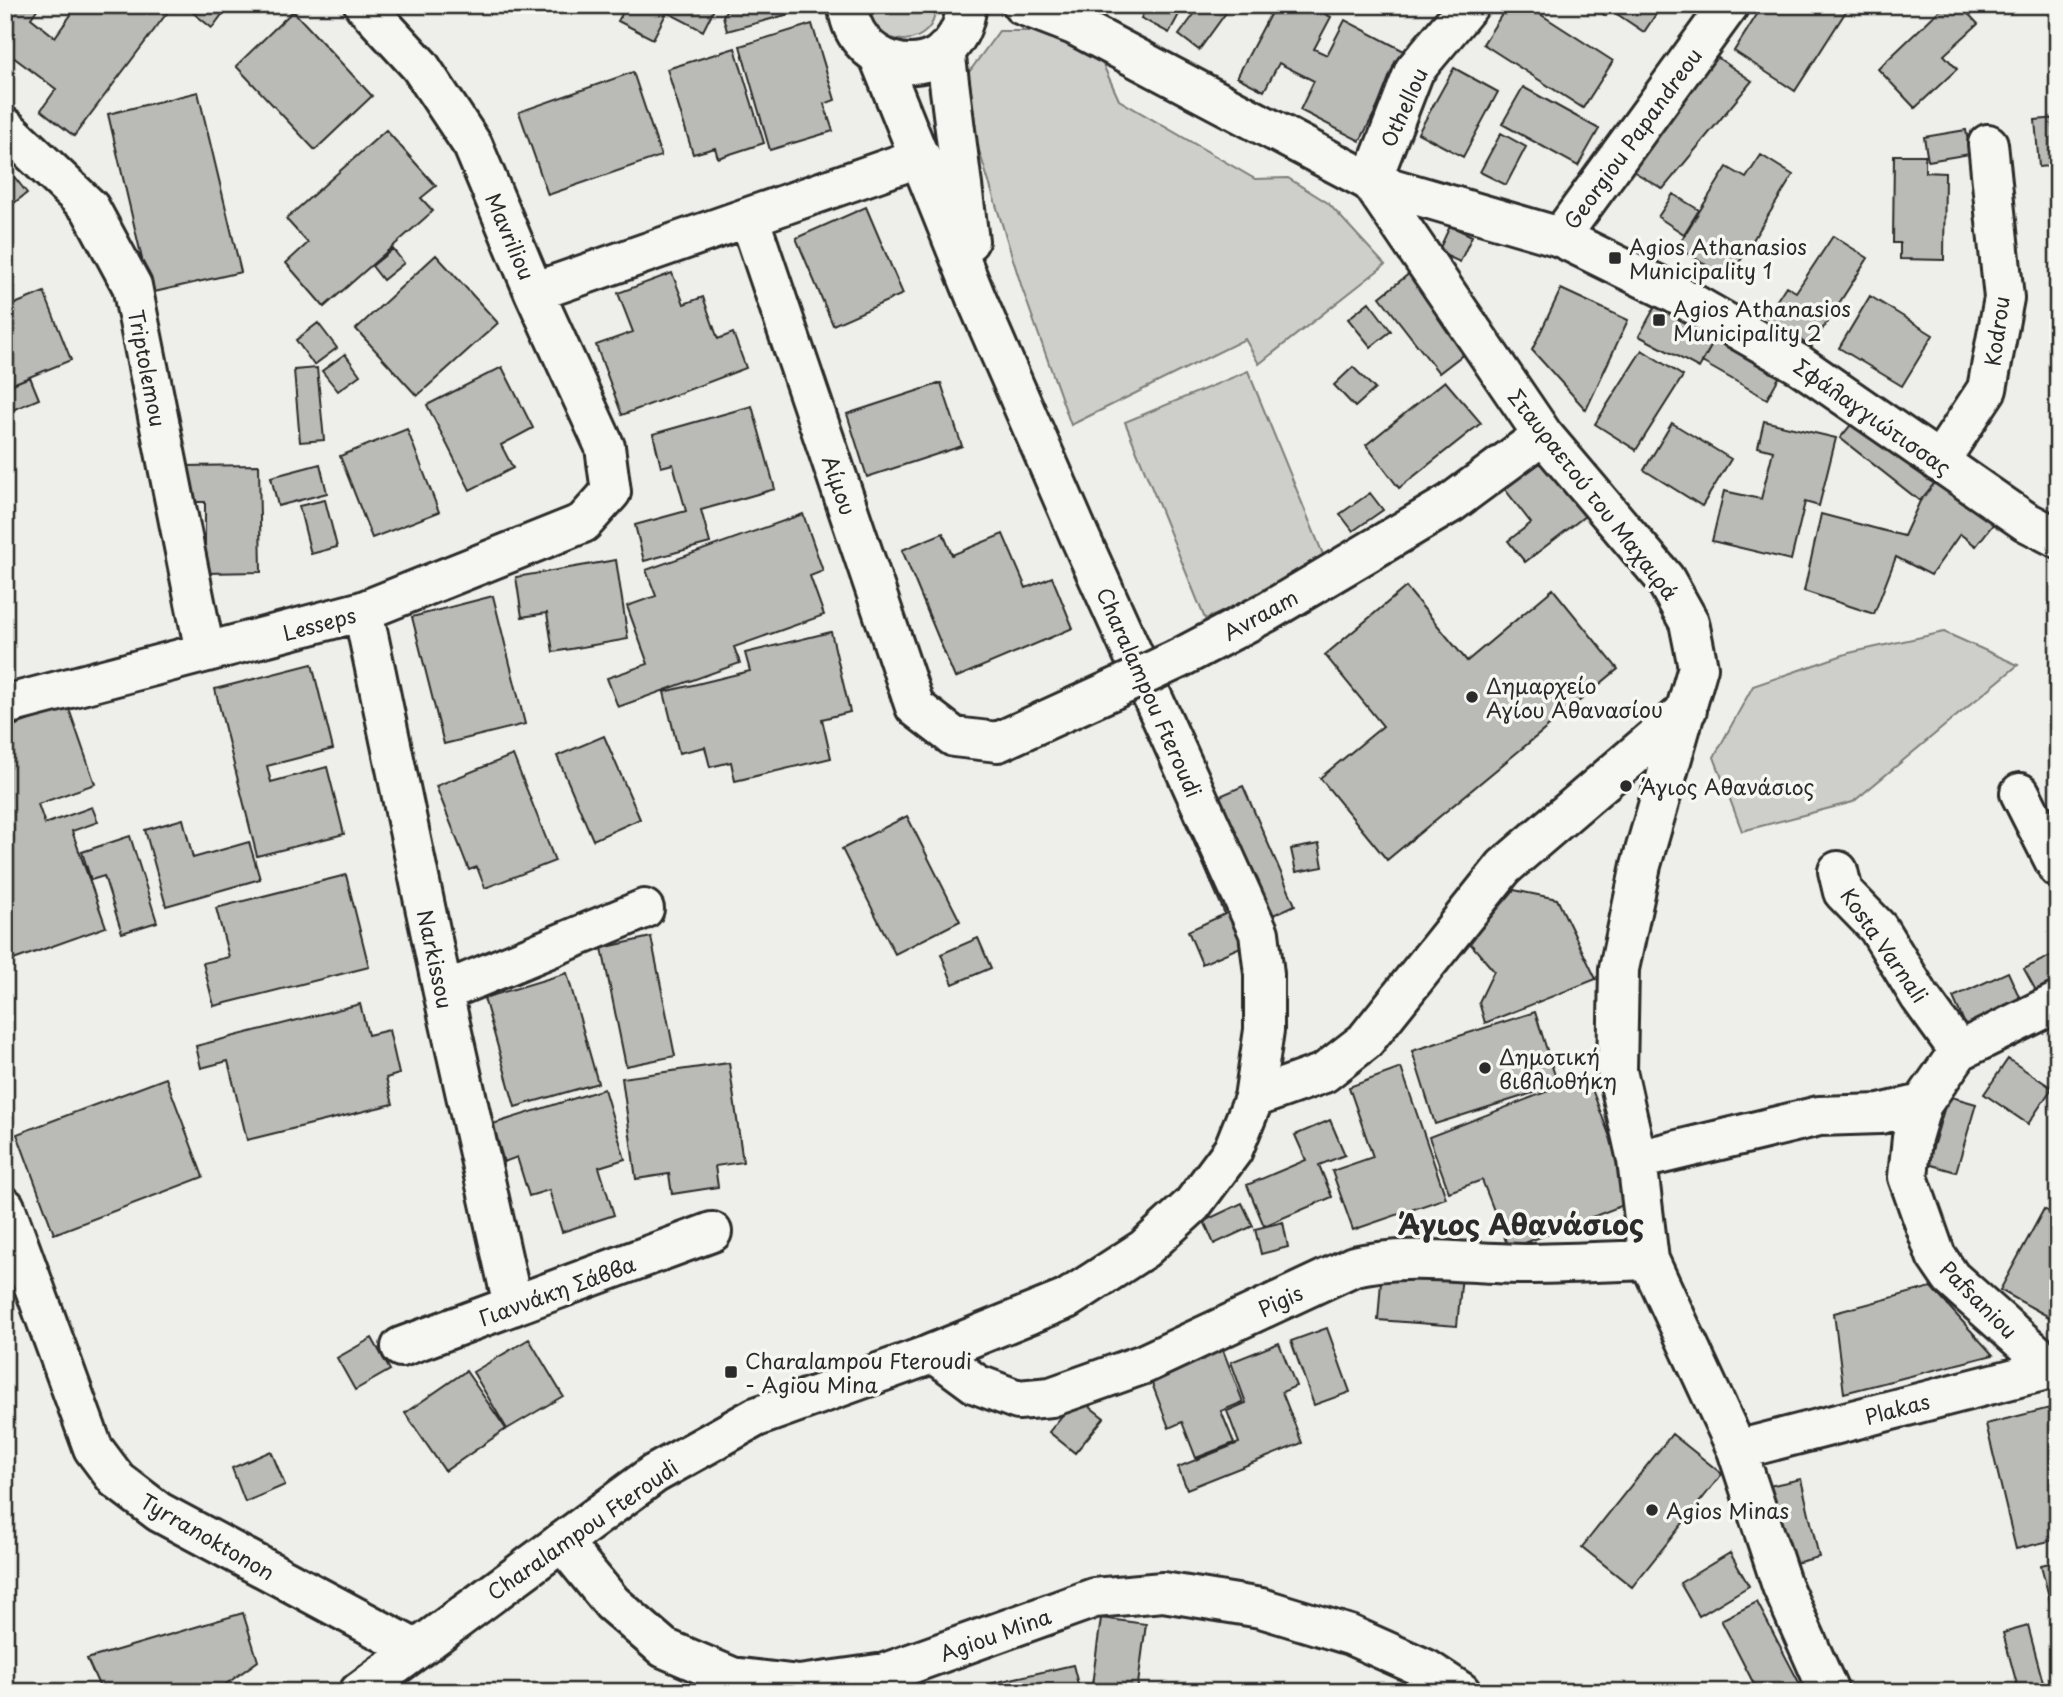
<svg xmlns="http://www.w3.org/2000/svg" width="2063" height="1697" font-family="'Playpen Sans',sans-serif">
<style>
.green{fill:#cececa;stroke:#7c7c7a;stroke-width:2}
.building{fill:#babab7;stroke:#2b2b2b;stroke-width:2}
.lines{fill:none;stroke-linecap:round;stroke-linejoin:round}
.street-casing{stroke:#2b2b2b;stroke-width:44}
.secondary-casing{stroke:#2b2b2b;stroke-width:44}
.street{stroke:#f6f6f2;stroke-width:38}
.secondary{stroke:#f6f6f2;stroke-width:38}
.street-bridge-casing{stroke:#2b2b2b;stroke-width:44;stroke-linecap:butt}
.street-bridge{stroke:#f6f6f2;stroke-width:38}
.poi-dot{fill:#2b2b2b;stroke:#f6f6f2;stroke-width:2.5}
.labels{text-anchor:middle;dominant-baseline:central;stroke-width:7;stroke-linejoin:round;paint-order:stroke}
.street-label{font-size:21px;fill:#2b2b2b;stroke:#f6f6f2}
.poi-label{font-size:21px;fill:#2b2b2b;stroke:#f6f6f2;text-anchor:start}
.district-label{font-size:28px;font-weight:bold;fill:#2b2b2b;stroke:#f6f6f2}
</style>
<rect width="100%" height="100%" fill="#eeeeea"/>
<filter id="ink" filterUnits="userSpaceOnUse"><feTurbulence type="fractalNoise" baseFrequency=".0143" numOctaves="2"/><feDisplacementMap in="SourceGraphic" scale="14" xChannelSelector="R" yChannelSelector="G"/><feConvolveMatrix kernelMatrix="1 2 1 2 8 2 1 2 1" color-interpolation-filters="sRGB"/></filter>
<g filter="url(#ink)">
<path class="green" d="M868,5h67c4,43 -62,50 -67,0z
M999,31h53l48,27 19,42 136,79 33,-1 40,25 57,62 -126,99 -14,-25 -174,86 -49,-137 -45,-144 -10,-69z
M1248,371l81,198 -124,50 -80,-197z
M1944,632l74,33 -165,137 -111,29 -28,-74 39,-71 96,-33z"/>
<path class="building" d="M5,5h35l-9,13 24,19 23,-32h95l-99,131 -33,-26 15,-21 -51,-38z
M187,5h42l-17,23 -26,-21z
M627,5h89l-13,26 -36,-19 -14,27 -35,-18z
M729,5h73l2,5 -77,21 -4,-15z
M1148,5h36l-15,28 -28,-15z
M1201,5l29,2 -31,43 -20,-15z
M1275,5h34l22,12 -17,32 13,6 18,-35 61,32 -46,89 -60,-31 14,-29 -35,-18 -15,28 -27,-14z
M1508,5h18l87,56 -30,47 -100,-64z
M1589,5h24l-7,11z
M1623,5h39l-18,27 -27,-18z
M1763,5h87l-55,86 -61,-40z
M1945,5h15l18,19 -34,31 13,14 -42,39 -37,-39z
M293,11l79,85 -57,54 -79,-84z
M812,24l23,76 -11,4 9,27 -63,19 -30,-104z
M735,48l29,95 -46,15 -3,-10 -22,6 -26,-85z
M1705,49l47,32 -89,108 -37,-22z
M1454,68l44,24 -35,65 -45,-24z
M633,72l28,84 -113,39 -29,-83z
M1523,87l76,42 -21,37 -76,-42z
M198,92l43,180 -91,21 -42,-179z
M2058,118v47l-19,2 -4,-47z
M386,130l50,56 -15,12 12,13 -109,96 -38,-44 22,-20 -22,-24z
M1966,130l4,24 -42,7 -4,-24z
M1501,133l25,14 -20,38 -26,-13z
M1761,155l32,20 -64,104 -52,-32 50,-80 19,11z
M1894,155h31v17l20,1 -1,87 -44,-1v-16h-7z
M5,165l22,28 -22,17z
M1673,194l26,16 -15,24 -26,-17z
M866,207l37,87 -70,31 -37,-87z
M1450,226l22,10 -12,26 -22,-10z
M1833,236l35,22 -57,89 -45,-30 20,-31 10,6z
M393,249l11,14 -21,17 -11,-14z
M436,255l62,68 -81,73 -61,-67z
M672,273l12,31 19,-7 15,42 15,-6 13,35 -124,47 -26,-70 37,-13 -15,-39z
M1410,273l59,77 -30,23 -59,-76z
M1561,289l67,31 -42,90 -54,-60z
M44,292l27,68 -66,27v-79z
M1870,296l63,39 -31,51 -63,-38z
M1369,302l22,29 -20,16 -23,-28z
M1657,303l60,33 -18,32 -60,-32z
M318,323l19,25 -23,17 -18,-25z
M1717,336l65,36 -15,27 -65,-37z
M1642,350l41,26 -47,74 -41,-26z
M345,354l15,21 -22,16 -16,-20z
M502,367l31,61 -32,17 12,23 -43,22 -43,-85z
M1353,367l22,22 -20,18 -21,-22z
M317,368l7,72 -24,2 -6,-72z
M30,377l9,22 -34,14v-26z
M1445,381l36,42 -82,65 -33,-43z
M941,383l21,63 -95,31 -20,-63z
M752,406l23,83 -74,21 9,33 -66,18 -9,-36 51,-14 -13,-47 -12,3 -8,-33z
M1859,415l79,64 -18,22 -80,-63z
M1764,421l72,17 -17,68 -14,-4 -14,58 -79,-19 12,-50 37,8 12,-48 -15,-4z
M1672,423l59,36 -29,47 -58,-36z
M407,429l32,83 -67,26 -32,-82z
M1535,450l50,66 -60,46 -17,-21 23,-18 -34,-44z
M320,464l7,29 -49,13 -7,-29z
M259,465l2,107 -56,1v-71h-21l-1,-36z
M1938,479l56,44 -18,23 -16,-12 -29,41 -35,-18 -22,57 -70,-23 17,-77 83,22 16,-35z
M1370,493l13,17 -30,21 -13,-17z
M325,500l12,47 -26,7 -12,-48z
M803,514l20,57 -13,5 14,39 -90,32 6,16 -122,44 -11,-29 41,-14 -21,-58 29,-10 -10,-26z
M943,533l9,22 51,-21 23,54 26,-11 21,51 -118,50 -53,-128z
M616,560l12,79 -75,13 -6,-39 -25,4 -6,-40z
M1406,587l61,74 86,-72 65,80 -231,191 -67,-82 63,-52 -58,-71z
M493,596l32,128 -81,20 -32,-127z
M831,632l19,80 -28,7 9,39 -96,23 -4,-19 -21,5 -5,-20 -26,6 -15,-61 86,-21 -5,-18z
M312,664l21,85 -66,17 4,16 56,-15 17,67 -87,22 -42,-167z
M68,706l27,78 -57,20 7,20 47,-17 6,15 -26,9 34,96 -101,36v-234z
M604,736l36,83 -47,21 -36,-84z
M513,755l42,106 -70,27 -8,-21 -8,3 -33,-84z
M1243,786l52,119 -33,15 6,15 -66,29 -14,-33 37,-17 -44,-101z
M907,816l53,105 -65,33 -53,-105z
M183,819l10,39 56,-16 11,37 -94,27 -21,-76z
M130,836l27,86 -35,11 -18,-57 -13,4 -9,-28z
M1319,844l4,23 -27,5 -5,-23z
M346,875l23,92 -155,39 -11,-43 26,-6 -13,-49z
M1514,890l43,9 39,80 -111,44 -6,-21 15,-31 -25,-29z
M651,937l24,119 -49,10 -24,-118z
M978,938l13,30 -38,16 -12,-30z
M2058,952v37l-18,9 -16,-29z
M2008,972l14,31 -55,26 -14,-32z
M567,973l31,110 -83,24 -31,-109z
M360,1004l8,31 21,-5 10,44 -13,4 7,26 -146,36 -19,-79 -27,7 -5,-22z
M1535,1012l23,73 -123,39 -23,-73z
M2008,1059l44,29 -24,36 -44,-30z
M729,1063l14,99 -28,4 3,21 -46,7 -3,-20 -33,5 -14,-101z
M1401,1068l45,130 -93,32 -21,-59 41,-14 -24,-70z
M1587,1076l47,125 -125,48 -27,-69 -33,12 -20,-55z
M166,1078l37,99 -149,57 -37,-100z
M604,1089l21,70 -26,8 15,48 -52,17 -13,-42 -20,6 -12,-39 -13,5 -11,-38z
M1948,1096l28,8 -20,68 -28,-8z
M1330,1120l15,35 -26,10 13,32 -68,29 -17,-41 59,-25 -11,-25z
M1242,1203l11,23 -39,18 -10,-23z
M2044,1209l14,8v105l-58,-32z
M1283,1222l5,25 -27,7 -6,-25z
M1382,1269l80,6 -5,51 -79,-6z
M1931,1287l62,68 -149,38 -10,-80z
M1327,1328l23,64 -36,13 -23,-64z
M372,1338l18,32 -35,20 -18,-32z
M529,1339l34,57 -56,33 -34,-57z
M1279,1343l17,43 -14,6 20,51 -115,46 -9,-22 61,-24 -12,-32 19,-8 -15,-41z
M1221,1345l22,57 -22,9 13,32 -38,15 -14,-36 -13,6 -21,-55z
M466,1371l40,58 -61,42 -40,-58z
M1077,1397l27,21 -29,35 -26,-21z
M2058,1406v133l-42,10 -30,-125z
M1672,1434l50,40 -90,113 -50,-40z
M271,1451l14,34 -40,17 -13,-34z
M1801,1479l18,78 -32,8 -18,-79z
M1730,1553l19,33 -50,30 -19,-33z
M2058,1561v72l-17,-68z
M1757,1602l47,90h-46l-37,-72z
M243,1613l15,48 -43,31h-113l-15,-33z
M1101,1618l45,6 -9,68h-46z
M2028,1626l17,64 -7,2h-19l-16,-59z
M1073,1665l7,27h-98l-2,-6z"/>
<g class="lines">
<defs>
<path id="street" d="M5,127l85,81 42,78 73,366
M1371,182l172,253 122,144 24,43 9,45 -57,198 -22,104 -2,102 20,89 12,100 88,190 45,136 47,106
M749,217l166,490 39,30 44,5 114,-52
M1560,237l169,-232
M534,292l387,-135
M1939,462l48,-73 17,-91 -16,-154
M363,611l80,381 70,314
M1178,659l89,-47 184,-109 92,-68
M5,705l358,-94 220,-88 28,-31 -6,-45 -71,-155 -61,-146 -53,-80 -56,-61
M2020,793l38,75
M1838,871l5,21 35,36 42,69 39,54
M443,992l201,-83
M1254,1098l70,-25 41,-32 139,-174 183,-157
M1637,1160l182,-44 61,-2 42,-10
M5,1207l88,241 24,32 42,32 256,137
M401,1347l311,-115
M934,1353l42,31 42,16 33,-3 93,-33 210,-98c57,-13 114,-2 171,-2 42,0 83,-3 124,-4
M2051,1367l-100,-89 -15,-22 -28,-79 4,-39 10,-34 37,-53 99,-49
M1737,1450l321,-83
M562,1542l50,61 52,45 68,29 67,8 86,-12 209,-75 69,-6 98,16 89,27 76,34 35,23"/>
<path id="secondary" d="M848,5c3,57 79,83 109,31 6,-9 8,-20 10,-31
M1022,5l52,20 297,157 189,55 116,57 124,71 225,156 33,17
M945,50l24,191
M1371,182l43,-111 55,-66
M359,1692l295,-218 102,-57 170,-61 141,-57 77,-50 48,-44 41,-55 21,-52 10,-68v-56l-5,-41 -180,-398 -103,-237 -97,-241"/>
</defs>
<use href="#street" class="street-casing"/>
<use href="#secondary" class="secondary-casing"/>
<use href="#street" class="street"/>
<use href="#secondary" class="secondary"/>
<defs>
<path id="street-bridge" d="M1112,690l66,-31"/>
</defs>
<use href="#street-bridge" class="street-bridge-casing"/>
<use href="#street-bridge" class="street-bridge"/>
</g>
</g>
<g class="poi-dot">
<rect x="1608" y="251" width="14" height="14" rx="3.5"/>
<rect x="1652" y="313" width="14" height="14" rx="3.5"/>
<circle cx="1472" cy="697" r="7"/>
<circle cx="1626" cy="786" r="7"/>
<circle cx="1485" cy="1068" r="7"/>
<rect x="724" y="1365" width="14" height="14" rx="3.5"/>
<circle cx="1652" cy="1510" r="7"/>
</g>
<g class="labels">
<g class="street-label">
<text transform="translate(1403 107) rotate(-66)">Othellou</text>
<text transform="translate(1632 138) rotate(-54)">Georgiou Papandreou</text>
<text transform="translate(511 236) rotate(67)">Mavriliou</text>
<text transform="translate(1996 331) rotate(-82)">Kodrou</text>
<text transform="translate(148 368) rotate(79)">Triptolemou</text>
<text transform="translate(1873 416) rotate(35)">Σφάλαγγιώτισσας</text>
<text transform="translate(840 485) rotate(71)">Αίμου</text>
<text transform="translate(1594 494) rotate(52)">Σταυραετού του Μαχαιρά</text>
<text transform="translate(1260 614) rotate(-29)">Avraam</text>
<text transform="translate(319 623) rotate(-15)">Lesseps</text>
<text transform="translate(1150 692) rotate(66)">Charalampou Fteroudi</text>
<text transform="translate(1885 945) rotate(55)">Kosta Varnali</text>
<text transform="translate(436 959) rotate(78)">Narkissou</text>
<text transform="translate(557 1290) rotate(-20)">Γιαννάκη Σάββα</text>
<text transform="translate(1979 1299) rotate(45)">Pafsaniou</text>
<text transform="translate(1280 1300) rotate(-25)">Pigis</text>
<text transform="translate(1897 1408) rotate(-15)">Plakas</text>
<text transform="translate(582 1529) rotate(-35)">Charalampou Fteroudi</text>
<text transform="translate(208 1536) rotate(30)">Tyrranoktonon</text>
<text transform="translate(995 1634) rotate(-20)">Agiou Mina</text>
</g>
<g class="poi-label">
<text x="1629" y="246">Agios Athanasios<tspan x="1629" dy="24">Municipality 1</tspan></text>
<text x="1673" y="308">Agios Athanasios<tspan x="1673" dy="24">Municipality 2</tspan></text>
<text x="1486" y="685">Δημαρχείο<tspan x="1486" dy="24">Αγίου Αθανασίου</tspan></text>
<text x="1640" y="786">Άγιος Αθανάσιος</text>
<text x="1499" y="1056">Δημοτική<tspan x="1499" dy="24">βιβλιοθήκη</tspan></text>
<text x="745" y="1360">Charalampou Fteroudi<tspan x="745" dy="24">- Agiou Mina</tspan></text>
<text x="1666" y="1510">Agios Minas</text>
</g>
<g class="district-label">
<text x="1521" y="1223">Άγιος Αθανάσιος</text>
</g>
</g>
<rect width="2063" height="1697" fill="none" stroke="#f6f6f2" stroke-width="28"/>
<rect x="14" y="14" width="2035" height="1669" fill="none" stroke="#2b2b2b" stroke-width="2.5" filter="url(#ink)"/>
</svg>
